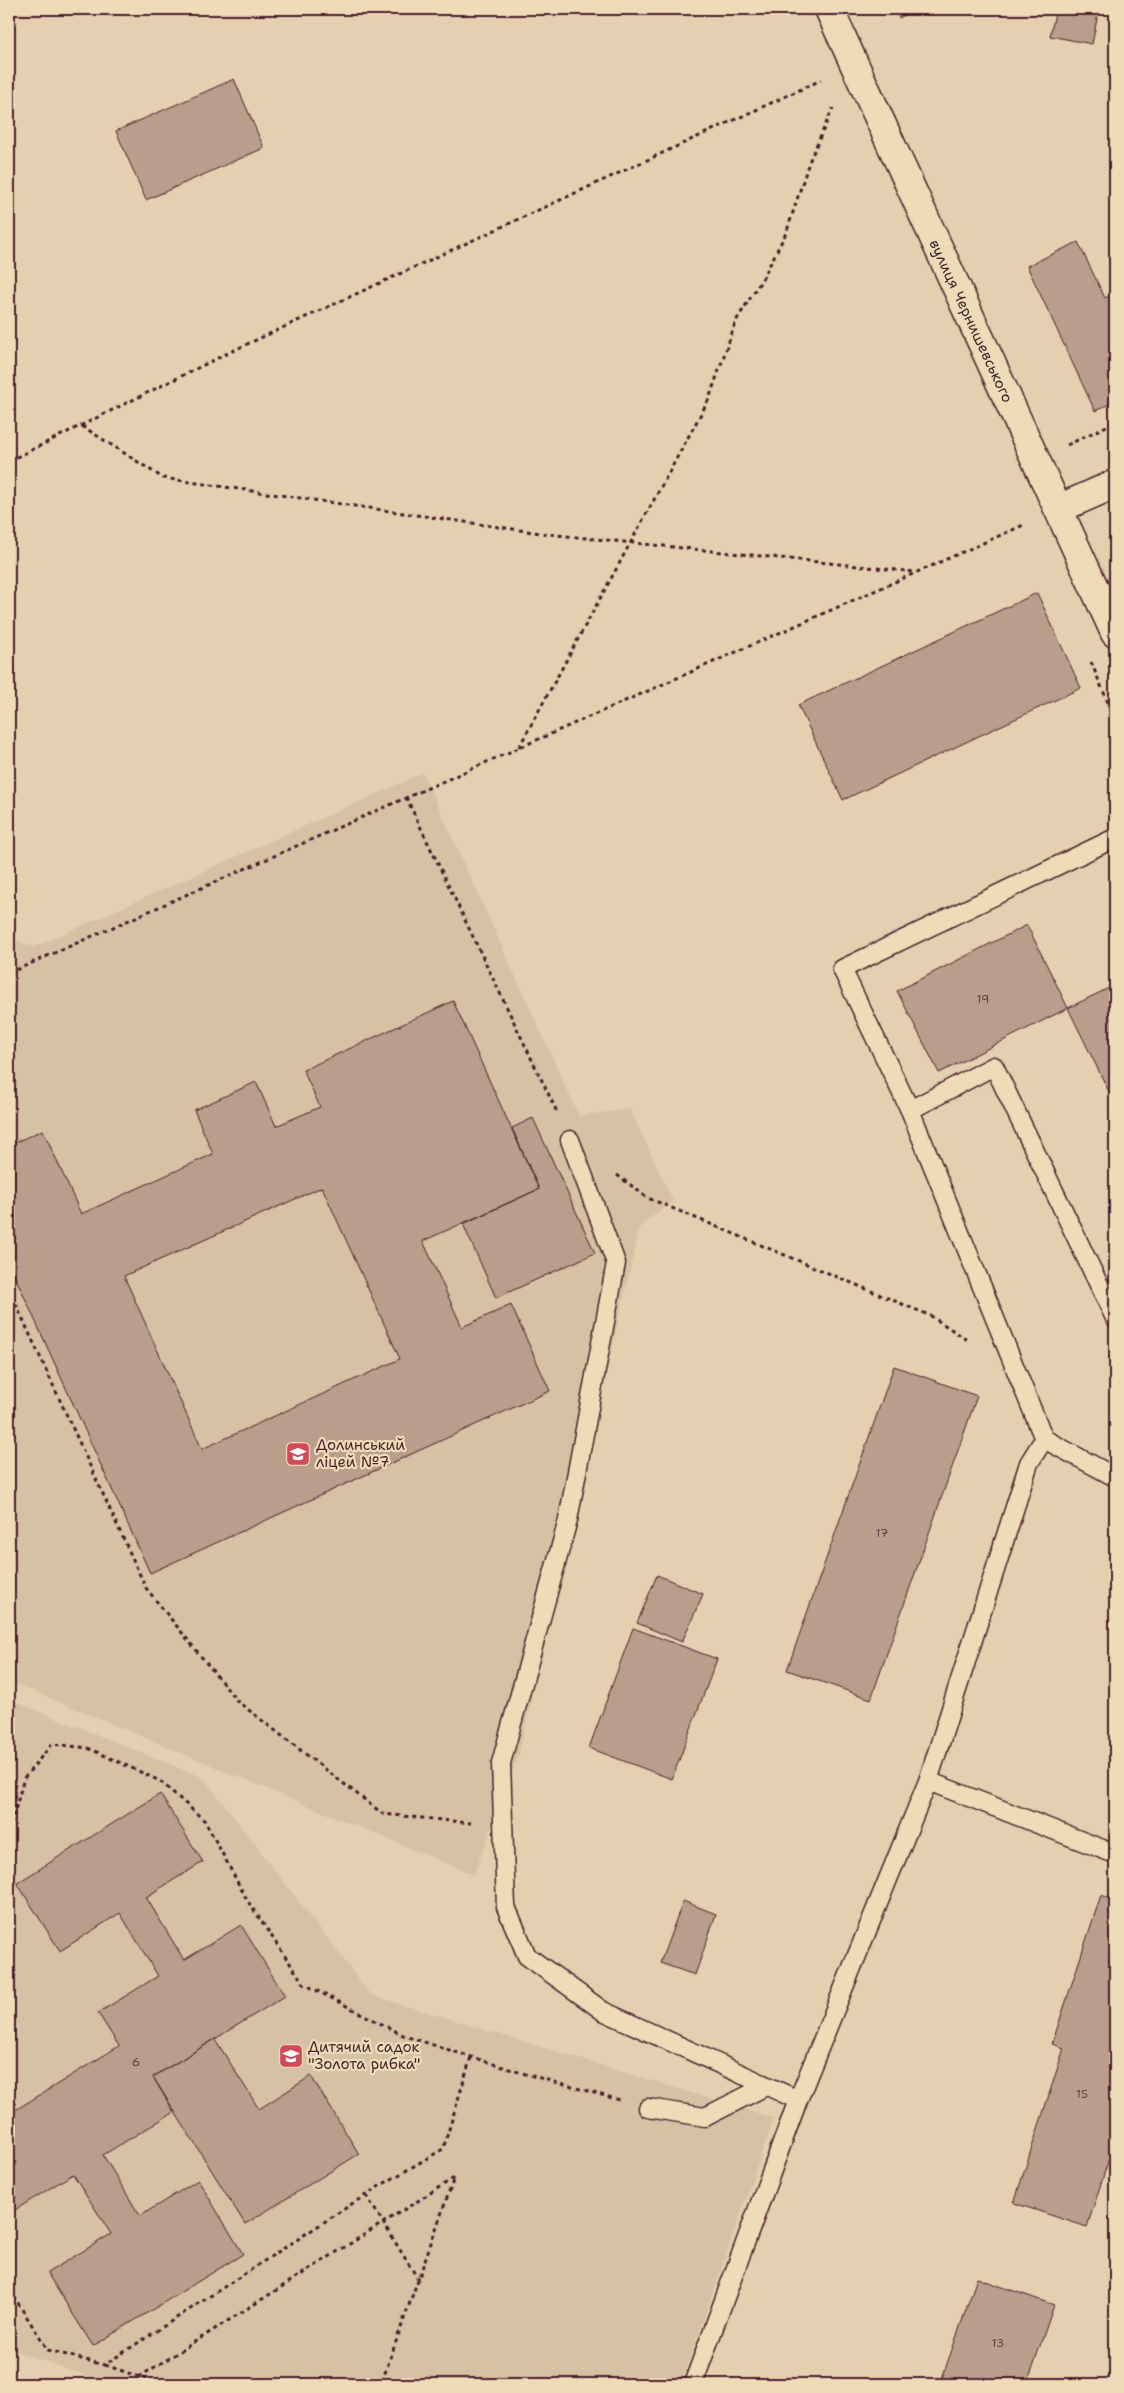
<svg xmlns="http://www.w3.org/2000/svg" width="1124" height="2393" font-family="'Shantell Sans',sans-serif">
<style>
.built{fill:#d7c1a5}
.building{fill:#b99e8b;stroke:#4a1f2b;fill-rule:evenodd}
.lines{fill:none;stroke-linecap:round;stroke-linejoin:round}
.service-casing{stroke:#4a1f2b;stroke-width:21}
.minor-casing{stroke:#4a1f2b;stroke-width:31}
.path{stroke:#4a1f2b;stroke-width:3;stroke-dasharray:4 4;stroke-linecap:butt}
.service{stroke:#eedbb8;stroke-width:18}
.minor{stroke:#eedbb8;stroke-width:28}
.labels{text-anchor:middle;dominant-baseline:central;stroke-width:4.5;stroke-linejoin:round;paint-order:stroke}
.number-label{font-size:12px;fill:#663f43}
.street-label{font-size:15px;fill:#4a1f2b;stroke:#eedbb8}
.poi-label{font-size:15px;fill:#4a1f2b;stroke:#eedbb8;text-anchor:start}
</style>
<rect width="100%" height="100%" fill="#e4d0b0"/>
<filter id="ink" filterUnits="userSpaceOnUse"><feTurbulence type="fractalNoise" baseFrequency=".02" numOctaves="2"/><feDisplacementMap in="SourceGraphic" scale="10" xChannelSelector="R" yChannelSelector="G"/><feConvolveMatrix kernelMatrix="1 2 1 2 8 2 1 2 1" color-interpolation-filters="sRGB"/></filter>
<g filter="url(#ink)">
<path class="built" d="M423,773l156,343 51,-7 43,91 -33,27 -121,527 -45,121 -465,-194v-743l25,9z
M9,1699l195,79 167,217 403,123 -93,266h-572l-100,-35z"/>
<path class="building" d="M895,9h22l-18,9z
M1056,9h43l-7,35 -42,-8z
M234,79l30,69 -118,52 -30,-69z
M1078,242l27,56 10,-5v108l-20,10 -68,-145z
M1037,593l44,95 -238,112 -45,-95z
M1027,925l41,83 -129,65 -42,-82z
M1115,985v119l-47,-96z
M453,1001l86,188 -116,52 39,86 49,-22 39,86 -400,182 -141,-310v-118l34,-15 38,84 132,-60 -19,-44 62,-28 20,44 44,-19 -17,-37zM322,1187l78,172 -198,90 -78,-173z
M533,1118l62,135 -99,45 -33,-74 76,-35 -27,-61z
M894,1366l83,30 -106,303 -84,-29z
M657,1575l46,19 -21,48 -45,-19z
M633,1628l84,31 -45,120 -83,-31z
M160,1794l43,68 -57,35 38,63 57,-35 44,71 -132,81 21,35 -71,43 37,61 58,-36 45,74 -150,92 -46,-73 64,-39 -38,-60 -63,39 -1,-99 110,-68 -21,-33 60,-37 -38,-63 -60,38 -43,-68z
M1101,1895l14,5v240l-28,87 -73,-24 50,-155 -12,-4z
M683,1901l33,13 -21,61 -35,-12z
M215,2039l44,70 52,-33 48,78 -114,70 -92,-147z
M977,2278l77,27 -27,79h-87z"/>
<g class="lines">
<defs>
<path id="service" d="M1115,838l-273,131 68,141 84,-44 121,252
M910,1110l134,329 71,38
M570,1140l46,123 -48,257 -67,243 5,144 21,49 76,55 195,89
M928,1781l101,-318 15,-24
M648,2108l57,9 61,-31
M693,2384l105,-284 130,-319 187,73"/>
<path id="minor" d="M829,9l286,624
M1058,509l57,-25"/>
</defs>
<use href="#service" class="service-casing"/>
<use href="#minor" class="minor-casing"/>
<path class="path" d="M82,426l81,52 384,56 369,38
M1067,445l48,-23
M9,461l221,-109 591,-272
M1091,662l24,57
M519,747l190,-348 27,-78 28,-45 23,-45 22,-69 24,-54
M406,797l151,315
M9,973l1017,-449
M617,1175l31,23 283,118 38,25
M9,1289l137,299 91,113 146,113 88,9
M9,1832l15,-54 28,-34 36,4 72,33 45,40 42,79 57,84 101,52 117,37 98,27
M366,2195l52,84
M9,2289l39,61 56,15 274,-178 65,-38 28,-92
M105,2365l55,19
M139,2377l315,-199 -73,206"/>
<use href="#service" class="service"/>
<use href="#minor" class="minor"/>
</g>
</g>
<defs>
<symbol id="school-square" viewBox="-11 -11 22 22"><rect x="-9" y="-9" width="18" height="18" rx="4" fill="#d1495b" stroke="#eedbb8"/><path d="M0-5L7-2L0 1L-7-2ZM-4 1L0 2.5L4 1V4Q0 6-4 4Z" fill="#fff"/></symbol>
</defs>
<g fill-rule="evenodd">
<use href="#school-square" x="284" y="1440" width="28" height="28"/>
<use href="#school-square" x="277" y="2042" width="28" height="28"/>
</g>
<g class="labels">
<g class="number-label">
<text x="983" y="999">19</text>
<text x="882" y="1533">17</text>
<text x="136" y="2062">6</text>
<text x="1082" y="2094">15</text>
<text x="998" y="2343">13</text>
</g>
<g class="street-label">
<text transform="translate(971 321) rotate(65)">вулиця Чернишевського</text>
</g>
<g class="poi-label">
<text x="316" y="1445">Долинський<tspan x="316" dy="17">ліцей №7</tspan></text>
<text x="308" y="2047">Дитячий садок<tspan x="308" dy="17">"Золота рибка"</tspan></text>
</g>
</g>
<rect width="1124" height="2393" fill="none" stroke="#eedbb8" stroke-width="30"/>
<rect x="15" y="15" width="1094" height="2363" fill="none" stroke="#4a1f2b" stroke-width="2" filter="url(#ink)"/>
</svg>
